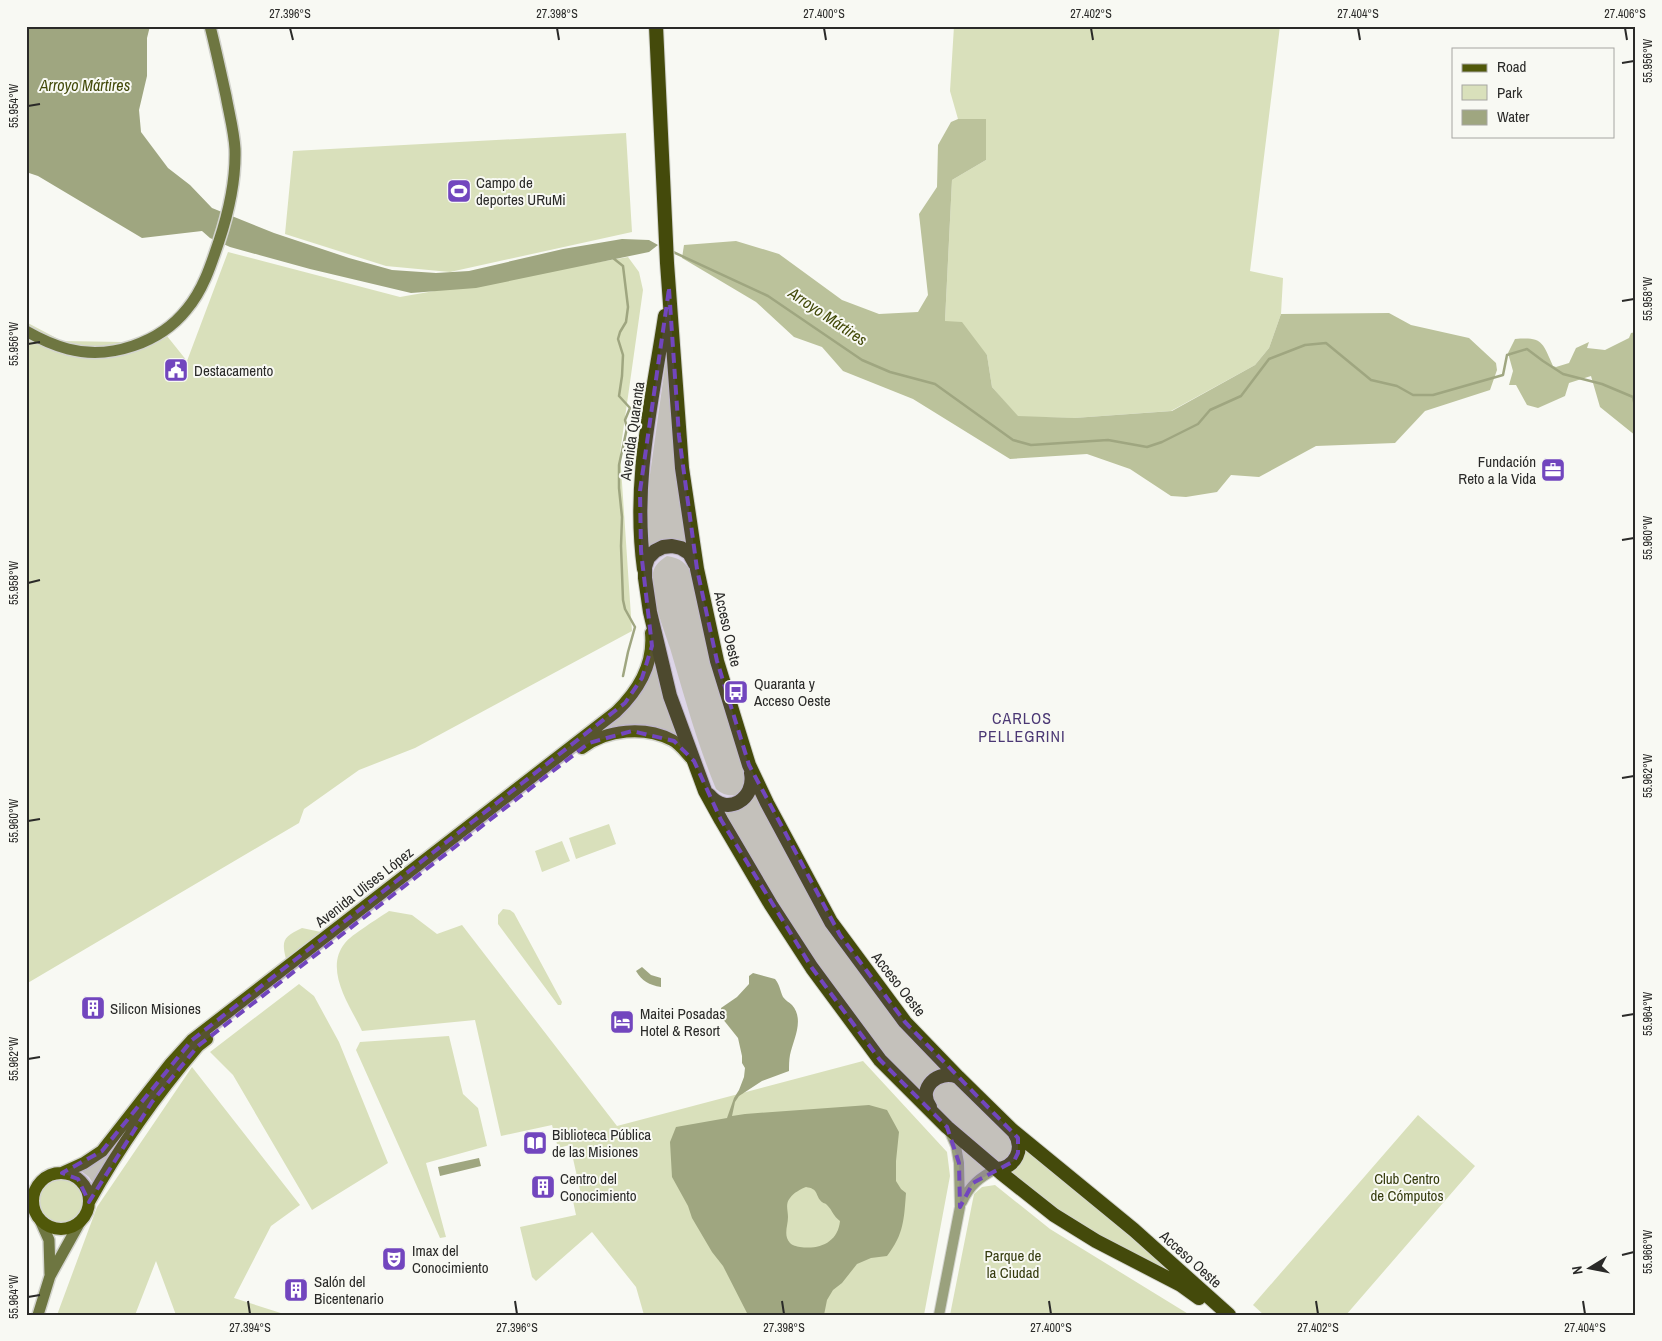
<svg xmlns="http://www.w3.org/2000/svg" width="1662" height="1341" font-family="'Archivo Narrow',sans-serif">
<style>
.green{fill:#d9e0bb}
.forest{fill:#bbc29b}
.water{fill:#9fa680;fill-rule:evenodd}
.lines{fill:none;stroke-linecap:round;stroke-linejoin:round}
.stream{stroke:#9fa680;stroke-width:2.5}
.tertiary-casing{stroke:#d3d4ce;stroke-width:12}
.secondary-casing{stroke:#d3d4ce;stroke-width:14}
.primary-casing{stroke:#d3d4ce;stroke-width:15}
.trunk-casing{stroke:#d3d4ce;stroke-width:16}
.tertiary{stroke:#9aa17d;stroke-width:10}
.secondary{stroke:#6e7641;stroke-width:11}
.primary{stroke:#505809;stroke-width:12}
.trunk{stroke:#444a0b;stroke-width:14}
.marked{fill:#7246be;fill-opacity:0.2;stroke:#7246be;stroke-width:4;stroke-dasharray:10 6;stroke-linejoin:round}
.ticks{fill:none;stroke:#2a2a28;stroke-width:2}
.labels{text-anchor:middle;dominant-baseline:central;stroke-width:4;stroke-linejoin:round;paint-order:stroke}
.poi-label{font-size:15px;fill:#2a2a28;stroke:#f8f9f3;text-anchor:start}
.street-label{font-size:15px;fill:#2a2a28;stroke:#f8f9f3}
.park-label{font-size:15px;fill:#343a0c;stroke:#f8f9f3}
.water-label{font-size:16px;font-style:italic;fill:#424909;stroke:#f8f9f3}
.neighbourhood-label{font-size:16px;letter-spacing:1px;fill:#4b3874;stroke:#f8f9f3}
.neatline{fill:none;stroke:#2a2a28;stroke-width:2}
.ticks-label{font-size:12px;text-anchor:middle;fill:#2a2a28}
</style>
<rect width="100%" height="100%" fill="#f8f9f3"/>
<path class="green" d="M954,26h326l-30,245 33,7 -2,36 -12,34 -14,17 -84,46 -97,7 -56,-1 -26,-30 -5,-32 -42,-34 7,-141 34,-20v-41h-28l-8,-28z
M626,133l6,99 -182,40 -64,-6 -101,-32 8,-83z
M228,252l172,45 228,-40 11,15 4,18 -23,163 12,178 -217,117 -56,22 -55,39 -5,14 -273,161v-662l36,19 61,1 44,-6 20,25z
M668,345l21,205 -42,1v-55z
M667,556c14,2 19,7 26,19l51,187 3,22 -10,11c-8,1 -14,0 -21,-6 -19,-46 -32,-94 -46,-141 -7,-21 -20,-53 -17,-75 1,-8 8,-13 14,-17z
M655,662l21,74 -29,-9 -58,13 -257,195 303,-234z
M754,785l76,138 124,152 -31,18 -40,-37 -69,-90 -96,-161 8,2z
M609,824l7,20 -40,15 -7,-21z
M562,841l8,20 -28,11 -7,-21z
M503,909l7,1 4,3 48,89 -1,3h-3l-60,-81v-9z
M389,911l23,4 25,19 25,-9 155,201 246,-65 84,91 3,24 -26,139h-280l-8,-28 -44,-55 -56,49 -4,-4 -12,-50 56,-12 -3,-14 9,-2 -12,-54 -12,3 -6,-23 -51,11 -26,-116 -113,11c-11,-24 -39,-61 -17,-88 6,-8 34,-25 44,-32z
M302,928l19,4 -35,27c-5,-20 -2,-22 16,-31z
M299,984l15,12 25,46 49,121 -76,47 -79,-135 -23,-23z
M449,1036l14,58 15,14 9,38 -61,17 20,74 -6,1 -84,-188 4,-8z
M195,1044l-101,141 -5,-8 -8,-6z
M192,1067l108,138 -29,21 -37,72 53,17h-111l-20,-54 -21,54h-78l40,-108z
M950,1079l64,59 -3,18 -8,5h-8l-59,-53c-4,-9 -3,-15 1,-23z
M1418,1115l57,51 -129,149h-82l-11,-10z
M957,1142l31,29 -26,25z
M1025,1148l162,134 -131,-69 -53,-43z
M38 1201a23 23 0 1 1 46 0a23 23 0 1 1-46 0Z
M995,1185l55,44 140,86h-240l24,-121 8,-7z"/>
<path class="forest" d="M958,119h28v41l-34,20 -7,141 17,1 25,33 5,32 26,29 56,2 98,-7 83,-46 14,-17 12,-34 108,-1 22,12 58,13 27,25 1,7 -7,20 -65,21 -30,32 -79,3 -57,31 -28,-2 -14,17 -31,5 -15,-1 -41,-27 -43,-15 -77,5 -97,-60 -70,-28 -21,-24 -28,-10 -38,-35 -74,-44 2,-13 52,-4 43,13 63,46 37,14 39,-2 10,-17 -9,-81 18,-27 1,-42 13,-23z
M1636,332v104l-36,-29 -9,-31 -22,7 -4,13 -27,12 -11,-3 -11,-20h-7l4,-14 -5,-18 7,-14c27,-2 27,2 38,27l3,1 13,-4 7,-15 13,-6 -2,6 18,2 24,-12 2,-5z"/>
<path class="water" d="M26,26h124l-3,12v38l-8,34 2,22 27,36 22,17 22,23 62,25 75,25 43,12 44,3 33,-2 94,-22 59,-10 27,1 9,5 -9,7 -173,36 -65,5 -101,-24 -80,-22 -20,-9 -8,-7 -60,7 -104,-62 -12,-4z
M642,967l9,8 10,3v9c-12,-2 -19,-6 -25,-16z
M753,973l22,6c5,6 5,12 8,18 3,4 6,5 9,8 13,15 1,35 -2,50 -1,5 -1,11 -1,16l-27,10 -23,15 -4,6 -3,14 13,-2 124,-9 18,5 12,22 -3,29v20l5,8 5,4c-2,26 -2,41 -19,63l-16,2 -14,6 -15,19 -9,7 -6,10 -3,15h-76l-25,-49 -11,-14 -20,-34 -4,-12 -16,-29 -2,-35 6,-15 51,-9 7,-20 5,-8 5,-13 1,-9 -3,-5v-7l-4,-18 -16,-20 -1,-10 16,-11 12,-13v-8zM806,1187c12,2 9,6 14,13 3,4 4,2 7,5 6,6 6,11 13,16 -2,21 -20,29 -40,26 -4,-1 -7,-1 -10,-4 -7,-8 -2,-17 -2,-26 0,-7 -3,-13 2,-19 3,-5 11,-9 16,-11z
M479,1158l2,8 -41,10 -2,-9z"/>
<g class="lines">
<path class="stream" d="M671,251l97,45 94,64 28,12 45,12 78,56 18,5 77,-5 39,7 15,-5 36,-18 12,-14 31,-14 28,-37 36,-14 21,-2 45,37 26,6 16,9h20l70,-20 4,-20 20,-6 16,12 20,13 39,10 31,13 3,14
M613,258l10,8 5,41 -2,15 -6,10 -2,7 5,16 -1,21 -3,20 11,12 -5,12 2,8 -8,37v23l3,29 -1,29 2,54 2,9 10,18 -7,25 -5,24"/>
<defs>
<path id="tertiary" d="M962,1202c8,-17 18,-25 34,-33
M939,1315l21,-108 -1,-44 -3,-17 -7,-16"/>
<path id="secondary" d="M26,331c14,8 27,14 42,18 42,11 92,-6 119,-40 16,-19 24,-44 32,-68 10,-30 17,-60 16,-92 -1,-18 -6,-36 -9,-53 -5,-23 -10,-46 -16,-70
M40,1220l9,20 1,34
M38,1315l12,-39 30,-54"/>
<path id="primary" d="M582,748c25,-19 63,-22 90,-8 8,4 14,13 20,19
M62,1173l22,-10 18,-12 69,-88 21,-23 424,-328c22,-21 38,-47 35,-79
M33 1201a28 28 0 1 1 56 0a28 28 0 1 1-56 0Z
M89,1202c31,-56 67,-107 109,-156l9,-7"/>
<path id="trunk" d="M656,26l11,237 15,205 15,101 20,92 32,104 18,38 64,119 74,100 53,55 54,53 122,100 95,85
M695,564l-6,-11 -8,-5 -9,-2 -9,1 -8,4 -7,7 -3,9v11l5,34 20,84 35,95 16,29 50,85 41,63 68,92 67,67 54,46 53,42 42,26 85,44 18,13
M644,569c-12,-88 8,-166 21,-253
M709,795c18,22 47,4 42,-22
M930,1107c-13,-19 8,-38 28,-30
M996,1169c20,-1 29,-21 18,-37"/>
</defs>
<use href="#tertiary" class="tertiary-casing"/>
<use href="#secondary" class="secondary-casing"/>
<use href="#primary" class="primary-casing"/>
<use href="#trunk" class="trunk-casing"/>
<use href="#tertiary" class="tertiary"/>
<use href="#secondary" class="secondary"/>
<use href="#primary" class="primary"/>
<use href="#trunk" class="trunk"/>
</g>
<path class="marked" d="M669,289l10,147 18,133 20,92 32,104 91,170 65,87 113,116v15l-4,8 -41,22 -13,24 -1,-44 -12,-36 -67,-67 -68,-92 -91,-148 -27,-59 -20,-20 -42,-10 -43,12 -391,303 -46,56 -63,100 -11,-23 -16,-6 40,-22 90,-111 433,-337 17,-25 10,-32 -11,-95 -1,-60z"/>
<path class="ticks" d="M290,28l3,12M557,28l2,12M824,28l2,12M1091,28l2,12M1358,28l2,12M1625,28l2,12M1622,63l12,-2M28,106l12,-2M1622,301l12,-2M28,344l12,-2M1622,540l12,-2M28,583l12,-3M1622,778l12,-2M28,821l12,-2M1622,1016l12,-2M28,1059l12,-2M1622,1255l12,-3M28,1297l12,-2M248,1301l2,13M515,1301l2,13M782,1301l2,13M1049,1301l2,13M1316,1301l2,13M1583,1301l2,13"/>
<defs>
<symbol id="stadium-square" viewBox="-11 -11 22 22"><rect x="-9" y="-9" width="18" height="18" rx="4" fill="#7246be" stroke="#f8f9f3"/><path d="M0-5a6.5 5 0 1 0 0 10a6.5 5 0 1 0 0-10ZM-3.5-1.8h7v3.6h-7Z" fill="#fff"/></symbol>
<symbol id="civic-square" viewBox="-11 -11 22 22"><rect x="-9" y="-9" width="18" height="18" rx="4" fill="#7246be" stroke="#f8f9f3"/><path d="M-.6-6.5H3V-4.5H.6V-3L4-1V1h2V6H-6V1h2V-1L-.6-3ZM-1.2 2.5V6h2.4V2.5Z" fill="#fff"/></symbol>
<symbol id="office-square" viewBox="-11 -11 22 22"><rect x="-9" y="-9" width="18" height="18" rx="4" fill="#7246be" stroke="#f8f9f3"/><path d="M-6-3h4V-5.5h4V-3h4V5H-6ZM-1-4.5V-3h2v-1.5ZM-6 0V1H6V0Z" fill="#fff"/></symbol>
<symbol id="bus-square" viewBox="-11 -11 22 22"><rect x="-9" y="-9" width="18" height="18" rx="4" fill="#7246be" stroke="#f8f9f3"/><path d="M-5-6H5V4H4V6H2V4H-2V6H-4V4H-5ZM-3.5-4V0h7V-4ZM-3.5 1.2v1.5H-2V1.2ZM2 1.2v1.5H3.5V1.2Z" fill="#fff"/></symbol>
<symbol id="building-square" viewBox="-11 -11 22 22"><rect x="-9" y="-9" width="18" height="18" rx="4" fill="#7246be" stroke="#f8f9f3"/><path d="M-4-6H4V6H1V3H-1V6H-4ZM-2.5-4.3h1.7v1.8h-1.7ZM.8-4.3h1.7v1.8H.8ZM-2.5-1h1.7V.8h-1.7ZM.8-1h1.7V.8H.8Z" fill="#fff"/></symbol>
<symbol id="hotel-square" viewBox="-11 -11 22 22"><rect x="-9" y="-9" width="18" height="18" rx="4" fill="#7246be" stroke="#f8f9f3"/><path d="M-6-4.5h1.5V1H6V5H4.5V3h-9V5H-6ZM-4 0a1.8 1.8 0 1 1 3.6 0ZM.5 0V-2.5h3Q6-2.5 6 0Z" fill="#fff"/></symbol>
<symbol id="library-square" viewBox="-11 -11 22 22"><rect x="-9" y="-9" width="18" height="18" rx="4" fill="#7246be" stroke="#f8f9f3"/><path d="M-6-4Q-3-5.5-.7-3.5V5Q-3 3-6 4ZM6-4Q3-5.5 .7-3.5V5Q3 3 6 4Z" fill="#fff"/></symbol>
<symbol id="theatre-square" viewBox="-11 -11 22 22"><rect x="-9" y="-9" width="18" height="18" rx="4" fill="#7246be" stroke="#f8f9f3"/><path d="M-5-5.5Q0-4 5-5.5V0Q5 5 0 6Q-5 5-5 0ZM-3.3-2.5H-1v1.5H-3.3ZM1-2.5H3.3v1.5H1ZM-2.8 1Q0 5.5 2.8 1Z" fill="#fff"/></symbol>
</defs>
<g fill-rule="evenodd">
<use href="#stadium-square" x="445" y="177" width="28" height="28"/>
<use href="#civic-square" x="162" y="356" width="28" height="28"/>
<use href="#office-square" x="1539" y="456" width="28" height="28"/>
<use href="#bus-square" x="722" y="678" width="28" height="28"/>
<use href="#building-square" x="79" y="994" width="28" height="28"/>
<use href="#hotel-square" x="608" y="1008" width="28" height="28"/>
<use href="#library-square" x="521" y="1129" width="28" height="28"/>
<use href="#building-square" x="529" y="1173" width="28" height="28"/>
<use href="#theatre-square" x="380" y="1245" width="28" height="28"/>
<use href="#building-square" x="282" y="1276" width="28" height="28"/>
</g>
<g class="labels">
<g class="poi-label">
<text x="476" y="182">Campo de<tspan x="476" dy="17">deportes URuMi</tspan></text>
<text x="194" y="370">Destacamento</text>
<text x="1536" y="461" text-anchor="end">Fundación<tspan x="1536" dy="17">Reto a la Vida</tspan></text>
<text x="754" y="683">Quaranta y<tspan x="754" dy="17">Acceso Oeste</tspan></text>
<text x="110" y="1008">Silicon Misiones</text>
<text x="640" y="1013">Maitei Posadas<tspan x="640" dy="17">Hotel &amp; Resort</tspan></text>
<text x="552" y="1134">Biblioteca Pública<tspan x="552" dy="17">de las Misiones</tspan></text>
<text x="560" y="1178">Centro del<tspan x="560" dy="17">Conocimiento</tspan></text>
<text x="412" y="1250">Imax del<tspan x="412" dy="17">Conocimiento</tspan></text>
<text x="314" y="1281">Salón del<tspan x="314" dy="17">Bicentenario</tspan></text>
</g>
<g class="street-label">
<text transform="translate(632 431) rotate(-82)">Avenida Quaranta</text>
<text transform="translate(728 629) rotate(77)">Acceso Oeste</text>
<text transform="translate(364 887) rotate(-38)">Avenida Ulises López</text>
<text transform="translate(899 984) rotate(52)">Acceso Oeste</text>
<text transform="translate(1191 1259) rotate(42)">Acceso Oeste</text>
</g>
<g class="park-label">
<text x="1407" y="1178">Club Centro<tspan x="1407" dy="17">de Cómputos</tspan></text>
<text x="1013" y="1255">Parque de<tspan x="1013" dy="17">la Ciudad</tspan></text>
</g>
<g class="water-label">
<text x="85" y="85">Arroyo Mártires</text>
<text transform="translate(828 316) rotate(34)">Arroyo Mártires</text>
</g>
<g class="neighbourhood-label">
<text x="1022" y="718">CARLOS<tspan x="1022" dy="18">PELLEGRINI</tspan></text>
</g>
</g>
<rect width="1662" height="1341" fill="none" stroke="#f8f9f3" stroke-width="55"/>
<rect x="1452" y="48" width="162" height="90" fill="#f8f9f3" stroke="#a6a6a2"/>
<rect x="1462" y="64" width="25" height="8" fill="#505809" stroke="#a6a6a2"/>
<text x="1497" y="72" font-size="15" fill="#2a2a28">Road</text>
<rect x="1462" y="85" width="25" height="15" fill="#d9e0bb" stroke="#a6a6a2"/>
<text x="1497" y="98" font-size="15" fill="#2a2a28">Park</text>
<rect x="1462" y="110" width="25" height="15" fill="#9fa680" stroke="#a6a6a2"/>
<text x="1497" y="122" font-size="15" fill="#2a2a28">Water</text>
<g transform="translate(1590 1268) rotate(260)" stroke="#f8f9f3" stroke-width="4" paint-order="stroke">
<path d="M0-4L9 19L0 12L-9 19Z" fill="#2a2a28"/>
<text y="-8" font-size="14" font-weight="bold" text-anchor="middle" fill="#2a2a28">N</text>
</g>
<rect x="28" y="28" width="1606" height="1286" class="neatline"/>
<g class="ticks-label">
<text x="290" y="18">27.396°S</text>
<text x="557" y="18">27.398°S</text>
<text x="824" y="18">27.400°S</text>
<text x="1091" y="18">27.402°S</text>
<text x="1358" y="18">27.404°S</text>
<text x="1625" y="18">27.406°S</text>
<text transform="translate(1648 61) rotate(-90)" y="4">55.956°W</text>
<text transform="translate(14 106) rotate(-90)" y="4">55.954°W</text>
<text transform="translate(1648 299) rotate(-90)" y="4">55.958°W</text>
<text transform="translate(14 344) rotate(-90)" y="4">55.956°W</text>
<text transform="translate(1648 538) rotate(-90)" y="4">55.960°W</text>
<text transform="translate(14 583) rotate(-90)" y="4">55.958°W</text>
<text transform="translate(1648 776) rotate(-90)" y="4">55.962°W</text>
<text transform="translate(14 821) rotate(-90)" y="4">55.960°W</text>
<text transform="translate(1648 1014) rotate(-90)" y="4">55.964°W</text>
<text transform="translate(14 1059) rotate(-90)" y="4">55.962°W</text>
<text transform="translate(1648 1252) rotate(-90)" y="4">55.966°W</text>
<text transform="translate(14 1297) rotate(-90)" y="4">55.964°W</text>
<text x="250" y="1332">27.394°S</text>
<text x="517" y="1332">27.396°S</text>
<text x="784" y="1332">27.398°S</text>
<text x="1051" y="1332">27.400°S</text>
<text x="1318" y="1332">27.402°S</text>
<text x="1585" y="1332">27.404°S</text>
</g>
</svg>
